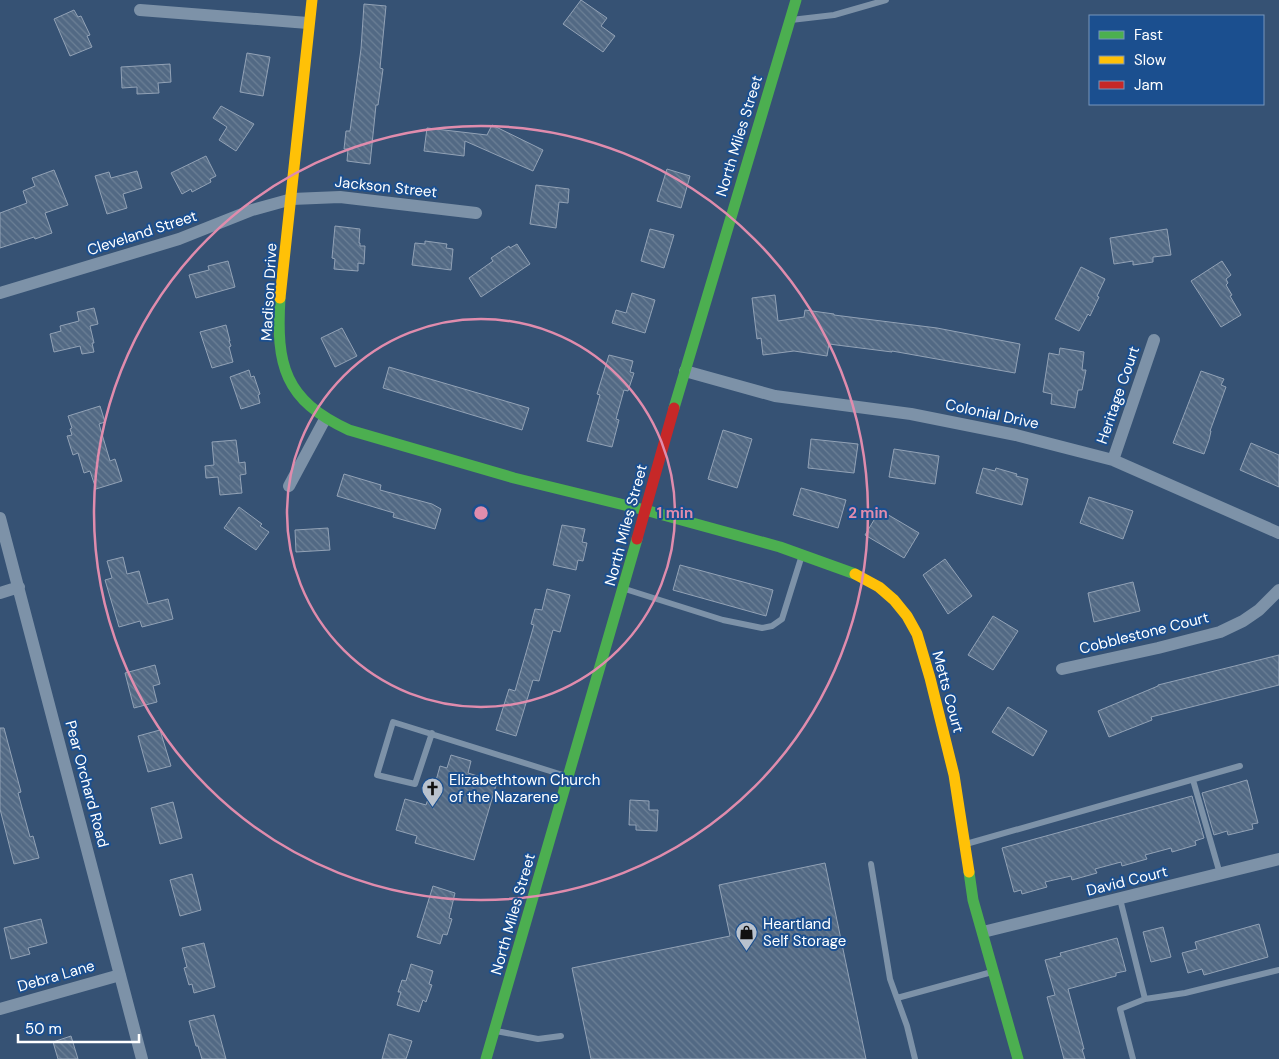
<svg xmlns="http://www.w3.org/2000/svg" width="1279" height="1059" font-family="'DM Sans',sans-serif">
<style>
.building{fill:url(#building-back-hatch);stroke:#92a2b6}
.lines{fill:none;stroke-linecap:round;stroke-linejoin:round}
.lane{stroke:#7d92a8;stroke-width:6}
.street{stroke:#7d92a8;stroke-width:12}
.fast{stroke:#4caf50;stroke-width:11}
.slow{stroke:#ffc107;stroke-width:11}
.jam{stroke:#c62828;stroke-width:11}
.ring{fill:none;stroke:#e08cad;stroke-width:2.5}
.labels{text-anchor:middle;dominant-baseline:central;stroke-width:4;stroke-linejoin:round;paint-order:stroke}
.street-label{font-size:15px;fill:#fff;stroke:#1b4f8f}
.poi-label{font-size:15px;fill:#fff;stroke:#1b4f8f;text-anchor:start}
.centre{fill:#e08cad;stroke:#1b4f8f;stroke-width:2.5}
.ring-label{font-size:15px;text-anchor:middle;font-weight:bold;fill:#e08cad;stroke:#1b4f8f;stroke-width:4;stroke-linejoin:round;paint-order:stroke}
</style>
<defs>
<pattern id="building-back-hatch" width="6" height="6" patternUnits="userSpaceOnUse" patternTransform="scale(1.25)"><rect width="6" height="6" fill="#526984"/><path d="M-1 5l2 2M0 0l6 6M5-1l2 2" fill="none" stroke="#6c8096"/></pattern>
</defs>
<rect width="100%" height="100%" fill="#365274"/>
<path class="building" d="M581,0l26,18 -6,8 14,10 -12,16 -40,-28z
M364,4l22,2 -6,62 3,1 -5,36h-2l-6,59 -23,-3 1,-12h-4l2,-18h4l11,-82z
M74,10l4,7 3,-1 9,19 -3,1 5,11 -22,9 -16,-37z
M247,53l23,4 -7,39 -23,-4z
M170,64l1,18 -13,1 1,10 -22,1v-7l-15,1 -1,-21z
M221,106l33,18 -18,27 -17,-11 8,-13 -14,-9z
M492,125l51,25 -10,21 -68,-30 -1,15 -40,-5 3,-23 60,7z
M206,156l10,20 -6,3 1,3 -19,10 -1,-3 -9,5 -11,-21z
M667,169l23,7 -9,32 -24,-7z
M54,170l14,35 -23,8 7,20 -17,6 -1,-2 -34,11v-35l27,-10 -4,-12 12,-5 -3,-8z
M137,171l5,17 -19,6 4,14 -20,6 -12,-38 14,-4 2,6z
M536,185l33,4 -1,14 -9,-1 -3,26 -26,-4z
M335,226l25,3 -1,14h1v3h5l-1,18 -6,-1v8l-24,-2 1,-10 -3,-1z
M650,229l24,6 -10,33 -23,-7z
M1167,229l4,26 -18,2v5l-20,3v-4l-19,3 -4,-26z
M425,241l22,3 -1,4 7,1 -2,21 -39,-5 3,-22 10,1z
M517,244l13,20 -49,33 -12,-19 24,-17 -2,-3 18,-12 1,2z
M228,261l7,26 -39,11 -7,-23 20,-5 -1,-4z
M1222,261l9,14 -5,4 2,4 -2,2 6,10 -2,1 11,19 -20,12 -30,-46z
M1081,267l24,12 -8,17 2,1 -9,19 -2,-2 -9,17 -24,-12z
M632,293l23,7 -10,33 -33,-10 4,-13 10,3z
M775,295l3,26 26,-4 1,-7 29,4v1l103,13 83,16 -5,29 -123,-22v1l-63,-8 -2,12 -33,-5 -31,4 -2,-17 -4,1 -5,-41z
M94,308l4,16 -8,2 4,17h-2l2,9 -12,2 -2,-8 -26,6 -4,-18 11,-3 -1,-5 19,-5 -2,-9z
M226,325l4,16h-1l2,5 -2,1 4,15 -21,6 -12,-36z
M342,328l15,28 -22,11 -14,-29z
M1060,348l24,4 -2,18h4l-4,20h-4l-3,18 -24,-4 1,-10 -9,-2 6,-39 10,2z
M609,355l24,6 -3,11 4,1 -6,18 -4,-1 -8,29 3,1 -7,27 -25,-6 13,-46 -3,-1z
M389,367l140,41 -7,22 -139,-42z
M249,370l2,7 3,-1 6,18 -2,1 2,8 -19,6 -11,-32z
M1201,371l23,8 -3,6 5,2 -16,44h1l-2,9 -5,14 -31,-11z
M100,406l5,16 -6,2 11,37 5,-2 7,22 -26,8 -6,-18 -6,2 -6,-20 -5,2 -6,-19 5,-1 -2,-6 2,-1 -4,-12z
M723,430l29,9 -15,49 -29,-9z
M811,439l47,5 -4,29 -46,-5z
M236,440l3,23 6,-1 1,12 -6,1 2,18 -22,2 -2,-18 -12,1 -1,-12 9,-1 -2,-23z
M1251,443l28,12v32l-39,-17z
M894,449l45,7 -4,28 -46,-7z
M983,468l12,3 1,-3 21,6 -1,2 12,3 -6,26 -46,-12z
M344,474l37,11 -1,5 52,14 9,5 -6,20 -42,-12 1,-4 -57,-17z
M801,488l45,12 -8,28 -45,-13z
M1089,497l44,14 -10,28 -43,-16z
M239,507l23,17 -2,2 9,6 -13,18 -32,-22z
M880,510l39,23 -15,25 -39,-23z
M562,525l23,4 -3,13 5,1 -4,18 -5,-1 -2,10 -23,-5z
M328,528l2,22 -34,2 -1,-22z
M123,557l4,17 12,-3 9,33 20,-5 5,20 -31,8 -2,-6 -21,6 -14,-47 7,-2 -5,-17z
M945,559l27,37 -24,18 -25,-39z
M680,565l93,25 -7,26 -93,-26z
M1133,582l7,29 -46,11 -6,-29z
M547,589l23,6 -10,37 -7,-2 -14,51 -6,-1 -17,56 -20,-6 13,-41 6,2 19,-66 -3,-1 4,-15 7,1z
M993,616l25,15 -25,39 -25,-15z
M1279,655v30l-128,32 1,3 -43,17 -11,-26 60,-25v-1z
M155,665l5,19 -7,2 4,16 -23,6 -9,-35z
M1008,707l39,24 -14,25 -41,-24z
M0,728h4l17,64 -3,1 12,44 3,-1 6,22 -25,6 -14,-55z
M160,730l11,36 -23,6 -10,-36z
M451,755l20,6 -3,12 29,9 -23,78 -59,-17 2,-7 -21,-6 9,-31 21,6 2,-6h3l9,-33 7,2z
M1247,780l11,43 -6,1 1,5 -25,6 -1,-4 -13,4 -12,-42z
M1192,796l12,42 -9,3 1,4 -24,7 -1,-4 -26,7 2,4 -25,7 -1,-4 -26,7 2,4 -25,7 -1,-4 -26,6 2,5 -25,7 -1,-4 -7,2 -12,-44z
M630,800l19,1v9h9l-1,21 -21,-1v-5h-7z
M173,802l9,36 -22,6 -9,-36z
M825,863l41,196h-275l-19,-91 158,-32 -11,-51z
M192,874l9,36 -21,6 -10,-36z
M433,886l22,7 -6,25 3,1 -5,16 -4,-1 -3,10 -23,-7z
M41,919l6,24 -19,5 2,6 -19,5 -7,-31z
M1259,924l9,33 -64,18 -2,-6 -14,4 -6,-20 15,-4 -2,-7z
M1163,927l8,30 -20,5 -8,-30z
M1117,938l9,33 -10,2v3l-48,13 16,60h-2l3,10h-21l-17,-62 8,-2 -10,-35 16,-4 -1,-3z
M204,943l11,44 -21,6 -2,-9 -3,1 -5,-17 3,-1 -5,-19z
M411,964l22,7 -4,13 3,1 -6,17 -3,-2 -4,12 -22,-7 4,-13h-3l4,-12 4,1z
M214,1015l12,44h-24l-4,-13h-2l-7,-25z
M389,1034l23,7 -6,18h-24z
M71,1036l7,23h-20l-5,-17z"/>
<g class="lines">
<path class="lane" d="M791,20l43,-5 52,-15
M625,589l98,31 39,8 10,-2 10,-7 20,-64
M432,733l-17,51 -38,-9 16,-53 173,54
M1193,780l27,94
M966,844l274,-78
M871,864l19,115 17,47 8,33
M1120,899l25,100 -25,10 13,50
M897,998l95,-26
M1145,999l40,-6 94,-23
M496,1031l42,8 23,-3"/>
<path class="street" d="M140,10l168,13
M0,293l179,-54 73,-29 40,-11 48,-2 136,16
M685,371l90,25 136,18 105,21 97,25 166,73
M1113,460l41,-120
M289,486l36,-67
M0,518l142,541
M0,593l19,-6
M1062,669l96,-21 62,-16 23,-11 16,-11 20,-20
M983,932l296,-73
M0,1009l120,-34"/>
<path class="fast" d="M280,298c-4,67 4,102 69,132l165,48 131,32 135,37 75,27
M674,408l122,-408
M969,872l4,28 45,159
M486,1059l151,-520"/>
<path class="slow" d="M280,298l32,-298
M855,574l24,13 15,13 13,16 10,18 13,44 24,97 15,97"/>
<path class="jam" d="M637,539l37,-131"/>
</g>
<g class="ring">
<circle cx="481" cy="513" r="194"/>
<circle cx="481" cy="513" r="387"/>
</g>
<defs>
<symbol id="church-pin" viewBox="-11 -11 22 30"><path d="M0 17L-7.5 6A9.5 9.5 0 1 1 7.5 6Z" fill="#b9c2ce" stroke="#1b4f8f"/><path d="M-1.2-6h2.4v3.5h3.3v2.4h-3.3V6h-2.4V-.1h-3.3v-2.4h3.3Z" fill="#111"/></symbol>
<symbol id="shop-pin" viewBox="-11 -11 22 30"><path d="M0 17L-7.5 6A9.5 9.5 0 1 1 7.5 6Z" fill="#b9c2ce" stroke="#1b4f8f"/><path d="M-5-2.5h2.3a2.7 3.5 0 0 1 5.4 0H5L5.5 6h-11ZM-1.5-2.5h3a1.5 2.3 0 0 0-3 0Z" fill="#111"/></symbol>
</defs>
<g fill-rule="evenodd">
<use href="#church-pin" x="420" y="776" width="25" height="34"/>
<use href="#shop-pin" x="734" y="920" width="25" height="34"/>
</g>
<g class="labels">
<g class="street-label">
<text transform="translate(739 136) rotate(-73)">North Miles Street</text>
<text transform="translate(386 187) rotate(6)">Jackson Street</text>
<text transform="translate(142 233) rotate(-18)">Cleveland Street</text>
<text transform="translate(269 292) rotate(-87)">Madison Drive</text>
<text transform="translate(1118 395) rotate(-71)">Heritage Court</text>
<text transform="translate(992 414) rotate(12)">Colonial Drive</text>
<text transform="translate(626 525) rotate(-75)">North Miles Street</text>
<text transform="translate(1144 633) rotate(-14)">Cobblestone Court</text>
<text transform="translate(948 692) rotate(75)">Metts Court</text>
<text transform="translate(87 784) rotate(75)">Pear Orchard Road</text>
<text transform="translate(1127 881) rotate(-14)">David Court</text>
<text transform="translate(513 914) rotate(-74)">North Miles Street</text>
<text transform="translate(56 976) rotate(-16)">Debra Lane</text>
</g>
<g class="poi-label">
<text x="449" y="780">Elizabethtown Church<tspan x="449" dy="17">of the Nazarene</tspan></text>
<text x="763" y="924">Heartland<tspan x="763" dy="17">Self Storage</tspan></text>
</g>
</g>
<circle cx="481" cy="513" r="8" class="centre"/>
<g class="ring-label">
<text x="675" y="518">1 min</text>
<text x="868" y="518">2 min</text>
</g>
<rect x="1089" y="15" width="175" height="90" fill="#1b4f8f" stroke="#7695bc"/>
<rect x="1099" y="31" width="25" height="8" fill="#4caf50" stroke="#7695bc"/>
<text x="1134" y="40" font-size="15" fill="#ffffff">Fast</text>
<rect x="1099" y="56" width="25" height="8" fill="#ffc107" stroke="#7695bc"/>
<text x="1134" y="65" font-size="15" fill="#ffffff">Slow</text>
<rect x="1099" y="81" width="25" height="8" fill="#c62828" stroke="#7695bc"/>
<text x="1134" y="90" font-size="15" fill="#ffffff">Jam</text>
<path d="M18 1034v8h121v-8" fill="none" stroke="#ffffff" stroke-width="2.5"/>
<text x="25" y="1034" font-size="15" fill="#ffffff" stroke="#1b4f8f" stroke-width="4" paint-order="stroke">50 m</text>
</svg>
